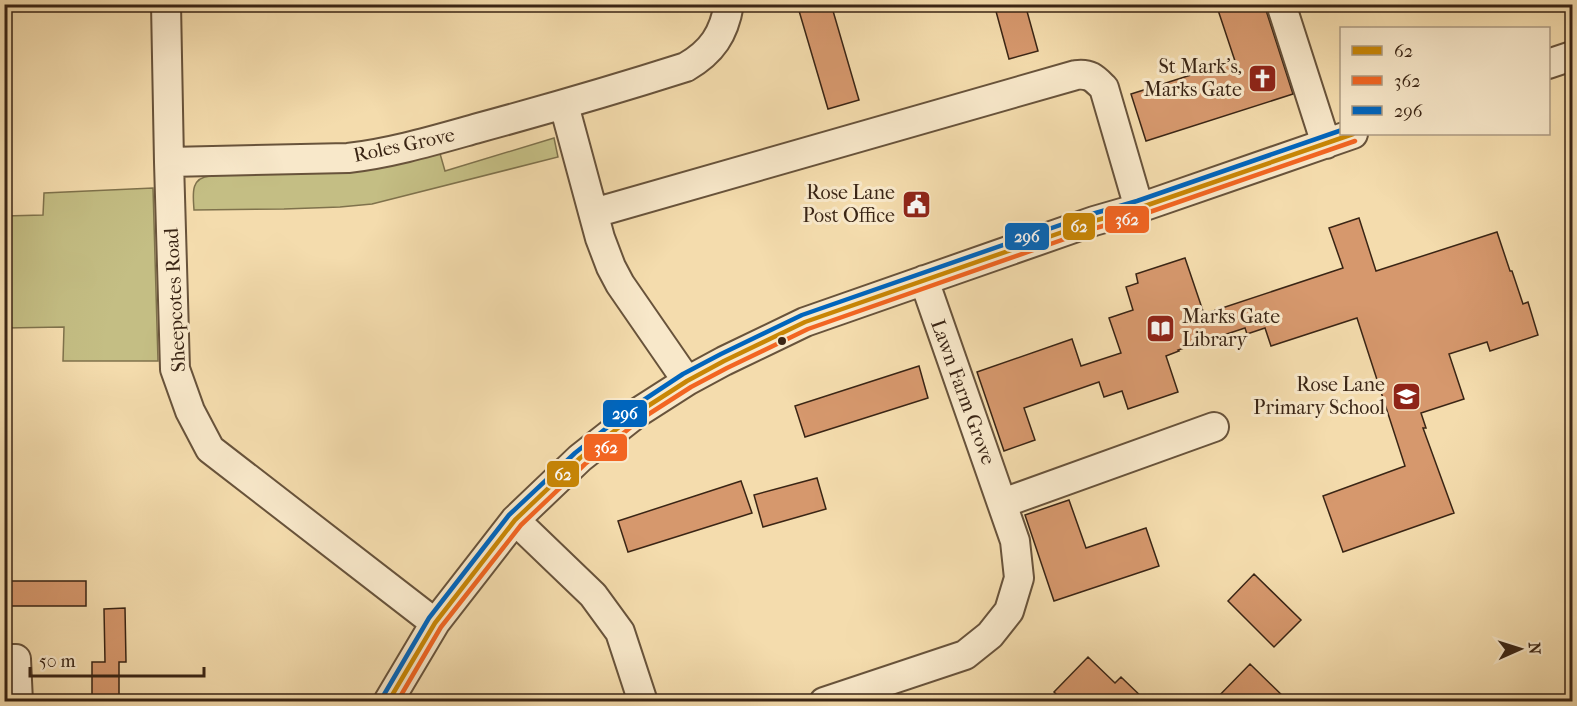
<svg xmlns="http://www.w3.org/2000/svg" width="1577" height="706" font-family="'IM FELL French Canon',serif">
<style>
.green{fill:#c4be84;stroke:#7f724c;stroke-width:1.5}
.building{fill:#d6986d;stroke:#3a2515;stroke-width:1.5}
.lines{fill:none;stroke-linecap:round;stroke-linejoin:round}
.minor-casing{stroke:#68533b;stroke-width:32}
.minor{stroke:#f8e8ca;stroke-width:28}
.bus-1-casing{stroke:#f8e8ca;stroke-width:9}
.bus-2-casing{stroke:#f8e8ca;stroke-width:9}
.bus-3-casing{stroke:#f8e8ca;stroke-width:9}
.bus-1{stroke:#c88605;stroke-width:4.5}
.bus-2{stroke:#f26522;stroke-width:4.5}
.bus-3{stroke:#0065bd;stroke-width:4.5}
.bus-dot{fill:#3a2515;stroke:#f8e8ca;stroke-width:2}
.labels{text-anchor:middle;dominant-baseline:central;stroke-width:6;stroke-linejoin:round;paint-order:stroke}
.poi-label{font-size:20px;fill:#3a2515;stroke:#f8e8ca;text-anchor:end}
.street-label{font-size:20px;fill:#3a2515;stroke:#f8e8ca}
.line-badge{stroke:#f8e8ca;stroke-width:2}
.badge-label{font-size:16px;text-anchor:middle;font-weight:bold;fill:#fff}
</style>
<rect width="100%" height="100%" fill="#f4dcad"/>
<filter id="stains"><feTurbulence type="fractalNoise" baseFrequency=".00333" numOctaves="4"/><feColorMatrix values="0 0 0 0 .2 0 0 0 0 .09 0 0 0 0 .02 0 0 0 .5 -.17"/></filter>
<radialGradient id="worn" r=".72"><stop offset=".6" stop-color="#630" stop-opacity="0"/><stop offset="1" stop-color="#630" stop-opacity=".3"/></radialGradient>
<path class="green" d="M554,138l4,19 -186,47 -32,3 -56,2 -90,1c-1,-16 -4,-32 16,-34l1,-6 228,-20 6,21z
M153,188l5,173h-95l1,-34 -59,1v-112l38,-1 1,-22z"/>
<path class="building" d="M797,4h34l28,96 -31,9z
M994,4h31l13,47 -29,8z
M1216,4h48l29,90 -147,47 -15,-47 104,-33z
M1359,218l17,53 121,-39 13,39h2l11,33 5,-2 10,33 -48,16 -3,-9 -38,12 15,45 -43,14 5,15h-3l31,85 -111,39 -20,-56 82,-30 -48,-148 -86,28 -6,-18 -18,6 -2,-6 -67,22 1,1 -13,5 12,36 -50,17 -6,-18 -18,6 -5,-15 -75,26 11,32 -31,11 -27,-79 95,-33 9,27 40,-13 -12,-35 24,-8 -7,-23 12,-4 -2,-9 49,-16 19,56 139,-46 -14,-40z
M919,366l9,32 -123,39 -10,-31z
M817,478l9,31 -63,18 -9,-32z
M741,481l11,32 -124,39 -10,-31z
M1069,500l17,48 60,-20 13,38 -105,35 -29,-86z
M1254,574l47,46 -27,27 -46,-46z
M4,581h82v25h-82z
M125,608l1,54h-7v40h-27v-40h13l-1,-53z
M1088,657l27,26 6,-6 26,25h-83l-10,-10z
M1250,664l39,38h-76z"/>
<g class="lines">
<defs>
<path id="minor" d="M166,4l3,158 6,207 15,42 20,38 225,174
M1281,4l45,140
M1548,64l24,-8
M564,105l36,133 11,29 9,17 67,97
M169,162l179,-4c44,-5 87,-18 130,-30 70,-19 139,-39 208,-61 26,-15 38,-33 43,-63
M594,213l482,-138c14,-2 19,4 28,13l35,120
M1003,503l211,-76
M515,520l78,75 27,37 23,70
M4,659h12l2,43
M388,702l47,-79 80,-103 65,-62 57,-45 50,-32 37,-20 81,-39 289,-101 45,-13 214,-74
M824,702l141,-47 25,-20 19,-24 10,-33 -4,-37 -91,-261"/>
</defs>
<use href="#minor" class="minor-casing"/>
<use href="#minor" class="minor"/>
<defs>
<path id="bus-1" d="M388,702l47,-79 80,-103 65,-62 57,-45 50,-32 37,-20 81,-39 289,-101 45,-13 214,-74"/>
<path id="bus-2" d="M397,702l44,-75 80,-102 64,-61 56,-45 50,-32 36,-19 81,-39 288,-101 45,-13 214,-74"/>
<path id="bus-3" d="M382,698l47,-80 80,-103 66,-62 58,-46 50,-33 38,-20 81,-39 290,-101 45,-13 205,-71"/>
</defs>
<use href="#bus-1" class="bus-1-casing"/>
<use href="#bus-2" class="bus-2-casing"/>
<use href="#bus-3" class="bus-3-casing"/>
<use href="#bus-1" class="bus-1"/>
<use href="#bus-2" class="bus-2"/>
<use href="#bus-3" class="bus-3"/>
</g>
<defs>
<symbol id="church-square" viewBox="-11 -11 22 22"><rect x="-9" y="-9" width="18" height="18" rx="4" fill="#8f2418" stroke="#f8e8ca"/><path d="M-1.2-6h2.4v3.5h3.3v2.4h-3.3V6h-2.4V-.1h-3.3v-2.4h3.3Z" fill="#fff"/></symbol>
<symbol id="civic-square" viewBox="-11 -11 22 22"><rect x="-9" y="-9" width="18" height="18" rx="4" fill="#8f2418" stroke="#f8e8ca"/><path d="M-.6-6.5H3V-4.5H.6V-3L4-1V1h2V6H-6V1h2V-1L-.6-3ZM-1.2 2.5V6h2.4V2.5Z" fill="#fff"/></symbol>
<symbol id="library-square" viewBox="-11 -11 22 22"><rect x="-9" y="-9" width="18" height="18" rx="4" fill="#8f2418" stroke="#f8e8ca"/><path d="M-6-4Q-3-5.5-.7-3.5V5Q-3 3-6 4ZM6-4Q3-5.5 .7-3.5V5Q3 3 6 4Z" fill="#fff"/></symbol>
<symbol id="school-square" viewBox="-11 -11 22 22"><rect x="-9" y="-9" width="18" height="18" rx="4" fill="#8f2418" stroke="#f8e8ca"/><path d="M0-5L7-2L0 1L-7-2ZM-4 1L0 2.5L4 1V4Q0 6-4 4Z" fill="#fff"/></symbol>
</defs>
<g fill-rule="evenodd">
<use href="#church-square" x="1246" y="62" width="33" height="33"/>
<use href="#civic-square" x="900" y="188" width="33" height="33"/>
<use href="#library-square" x="1144" y="312" width="33" height="33"/>
<use href="#school-square" x="1390" y="380" width="33" height="33"/>
</g>
<circle class="bus-dot" cx="782" cy="341" r="5"/>
<g class="labels">
<g class="poi-label">
<text x="1242" y="66">St Mark's,<tspan x="1242" dy="23">Marks Gate</tspan></text>
<text x="895" y="192">Rose Lane<tspan x="895" dy="23">Post Office</tspan></text>
<text x="1182" y="316" text-anchor="start">Marks Gate<tspan x="1182" dy="23">Library</tspan></text>
<text x="1385" y="384">Rose Lane<tspan x="1385" dy="23">Primary School</tspan></text>
</g>
<g class="street-label">
<text transform="translate(404 145) rotate(-12)">Roles Grove</text>
<text transform="translate(175 300) rotate(-93)">Sheepcotes Road</text>
<text transform="translate(963 392) rotate(70)">Lawn Farm Grove</text>
</g>
</g>
<g class="line-badge">
<rect x="1104" y="205" width="46" height="29" rx="6" fill="#f26522"/>
<rect x="1062" y="212" width="34" height="29" rx="6" fill="#c88605"/>
<rect x="1004" y="222" width="46" height="29" rx="6" fill="#0065bd"/>
<rect x="602" y="399" width="46" height="29" rx="6" fill="#0065bd"/>
<rect x="583" y="433" width="45" height="29" rx="6" fill="#f26522"/>
<rect x="546" y="460" width="34" height="28" rx="6" fill="#c88605"/>
</g>
<g class="badge-label">
<text x="1127" y="225">362</text>
<text x="1079" y="232">62</text>
<text x="1027" y="242">296</text>
<text x="625" y="419">296</text>
<text x="606" y="453">362</text>
<text x="563" y="480">62</text>
</g>
<rect width="1577" height="706" fill="none" stroke="#f4dcad" stroke-width="24"/>
<rect x="6" y="6" width="1565" height="694" fill="none" stroke="#3a2515" stroke-width="3"/>
<rect x="12" y="12" width="1553" height="682" fill="none" stroke="#3a2515" stroke-width="1.5"/>
<rect x="1340" y="27" width="210" height="108" fill="#f8e8ca" stroke="#ac9a82" stroke-width="1.5"/>
<rect x="1352" y="46" width="30" height="9" fill="#c88605" stroke="#ac9a82" stroke-width="1.5"/>
<text x="1394" y="57" font-size="18" fill="#3a2515">62</text>
<rect x="1352" y="76" width="30" height="9" fill="#f26522" stroke="#ac9a82" stroke-width="1.5"/>
<text x="1394" y="87" font-size="18" fill="#3a2515">362</text>
<rect x="1352" y="106" width="30" height="9" fill="#0065bd" stroke="#ac9a82" stroke-width="1.5"/>
<text x="1394" y="117" font-size="18" fill="#3a2515">296</text>
<g transform="translate(1520 649) rotate(87)" stroke="#f8e8ca" stroke-width="4.5" paint-order="stroke">
<path d="M0-4.5L10 22L0 15L-10 22Z" fill="#3a2515"/>
<text y="-9" font-size="16" font-weight="bold" text-anchor="middle" fill="#3a2515">N</text>
</g>
<path d="M30 667v9h174v-9" fill="none" stroke="#3a2515" stroke-width="3"/>
<text x="39" y="667" font-size="18" fill="#3a2515" stroke="#f8e8ca" stroke-width="4.5" paint-order="stroke">50 m</text>
<rect width="100%" height="100%" filter="url(#stains)"/>
<rect width="100%" height="100%" fill="url(#worn)"/>
</svg>
